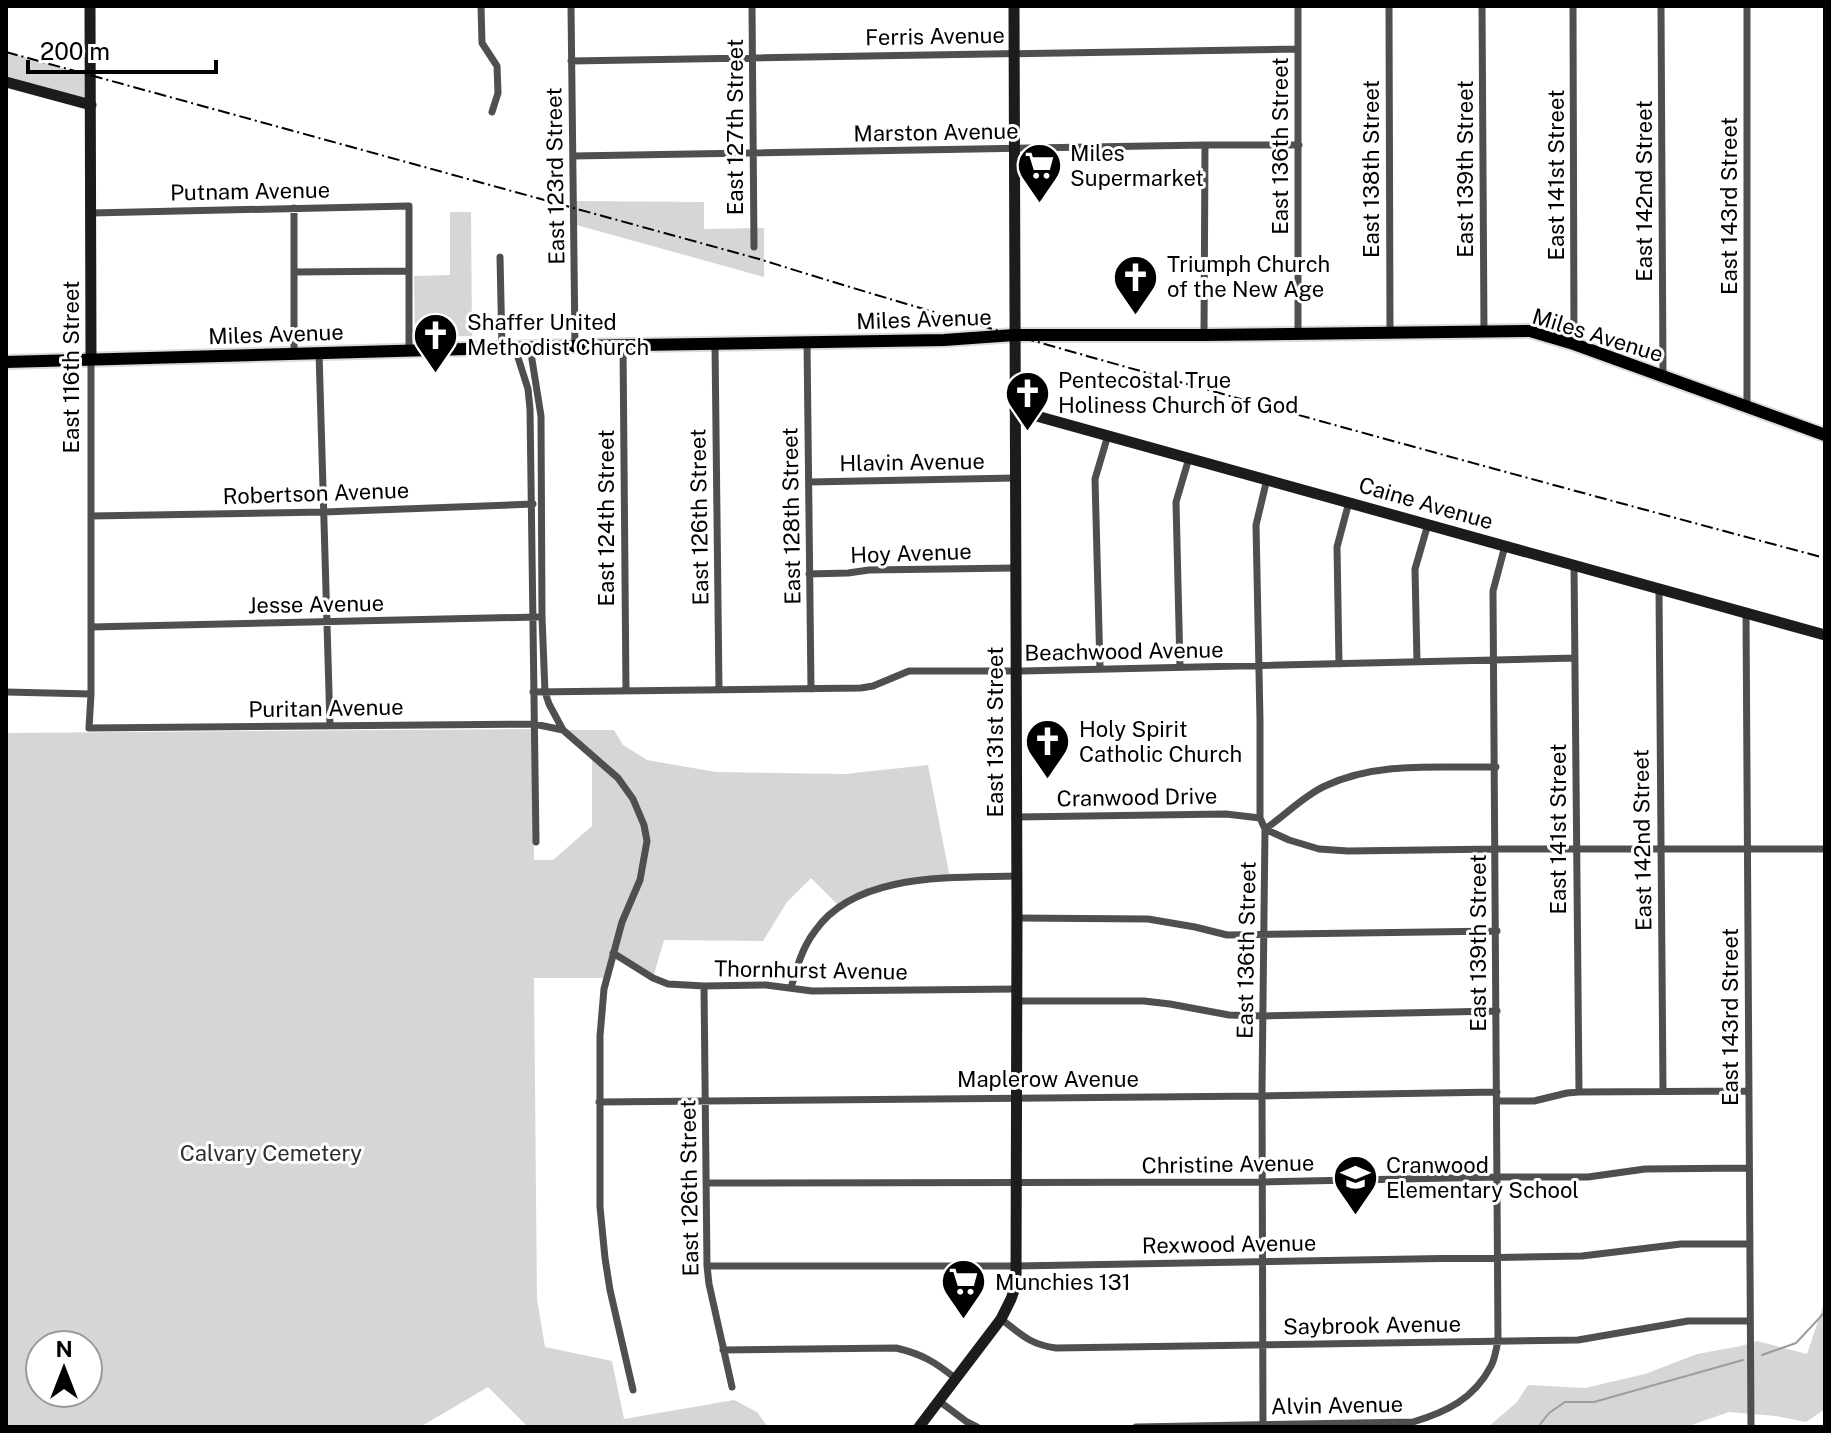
<svg xmlns="http://www.w3.org/2000/svg" width="1831" height="1433" font-family="'Public Sans',sans-serif">
<style>
.green{fill:#d6d6d6;fill-rule:evenodd}
.lines{fill:none;stroke-linecap:round;stroke-linejoin:round}
.stream{stroke:#9d9d9d;stroke-width:2}
.primary-casing{stroke:#dbdbdb;stroke-width:16}
.street{stroke:#4f4f4f;stroke-width:7}
.secondary{stroke:#1c1c1c;stroke-width:11}
.primary{stroke:#000;stroke-width:12}
.rail{stroke:#000;stroke-width:2;stroke-dasharray:12 4 2 4;stroke-linecap:butt}
.labels{text-anchor:middle;dominant-baseline:central;stroke-width:6;stroke-linejoin:round;paint-order:stroke}
.street-label{font-size:22px;fill:#000;stroke:#fff}
.poi-label{font-size:22px;fill:#000;stroke:#fff;text-anchor:start}
.park-label{font-size:22px;fill:#2d2d2d;stroke:#fff}
</style>
<rect width="100%" height="100%" fill="#fff"/>
<path class="green" d="M6,52l85,24v29l-85,-23z
M573,201l131,1v27l60,-1v49l-191,-53z
M450,212h21l1,124 -57,1 -1,-61 36,-1z
M532,729l2,131h19l39,-34v-71l-29,-25h51l9,15 24,15 69,12 129,2 83,-9 22,113 -63,9 -48,19 -28,-28 -24,24 -24,39 -99,-1 -11,38 -40,-25 -6,25h-73l3,321 8,48 67,14 12,58 110,-19 23,12 11,15h-240l-40,-40 -68,40h-414v-694zM40,1345h48v48h-48z
M1825,1300v109l-19,13 -30,-6 -47,-4 -43,15h-198l29,-25 11,-17 57,3 60,-14 52,-20 44,-8 16,-5 50,13z"/>
<g class="lines">
<path class="stream" d="M1762,1355l34,-12 29,-31
M1538,1427l11,-14 16,-11h29l149,-42"/>
<defs>
<path id="primary" d="M6,362l569,-16 369,-6 70,-5h190l326,-4 44,13 251,91"/>
</defs>
<use href="#primary" class="primary-casing"/>
<path class="street" d="M481,6l1,37 15,23 1,27 -6,19
M571,6l4,340
M752,6l2,241
M1389,6l1,326
M1482,6l2,326
M1573,6l1,338
M1661,6l2,370
M1747,6v399
M571,61l727,-12
M573,156l632,-11h94
M294,208v145
M91,213l318,-7v145
M500,257l2,91
M294,272l115,-1
M1298,333v-327
M1204,335l1,-190
M807,342l4,347
M715,344l4,346
M623,345l3,346
M530,347l11,69 1,201 3,75 4,12 14,26 55,48 15,21 11,26 3,16 -7,39 -18,42 -18,67 -4,47v171l5,51 5,32 23,100
M515,348l13,41 2,20 6,433
M319,352l11,374
M91,358v336l-2,34 445,-4 29,6
M809,482l206,-4
M91,516l233,-4 209,-8
M1574,565l5,527
M809,574l39,-1 21,-3 146,-2
M1659,589l4,502
M1746,613l5,814
M91,627l446,-10
M1417,662l-2,-93 13,-45
M1339,664l-2,-117 12,-45
M1180,667l-4,-165 13,-44
M1100,669l-5,-190 13,-44
M6,692l85,2
M533,692l328,-4 12,-2 36,-15h114l552,-13
M1015,817l211,-3 34,4
M1265,829l24,11 30,9 29,2 148,-2h329
M1265,829c21,-14 38,-33 60,-43 53,-25 114,-18 171,-19
M1017,918l131,1 47,8 32,8 270,-4
M613,953l40,25 15,6 36,2 62,-1 46,6 205,-2
M704,986l3,280 2,18 23,103
M791,988c6,-21 11,-40 24,-57 41,-59 137,-53 201,-55
M1017,1001h127l26,3 59,11 34,1 234,-5
M1497,1101h37l33,-8 12,-1 170,-1
M599,1102l663,-6 235,-4
M706,1183l556,-1 236,-5h90l57,-8 104,-1
M707,1266h309l566,-10 99,-12h69
M1001,1319c21,16 28,25 55,29l522,-8 110,-19h62
M723,1350l173,-2c26,6 39,14 59,30
M939,1401l28,21 10,5
M1136,1427l277,-5c33,-10 61,-23 78,-56 4,-7 5,-17 7,-25l-5,-750 12,-45
M1263,1427l-1,-338 3,-260 -5,-11v-98l-4,-195 11,-46"/>
<path class="secondary" d="M90,6l1,352
M6,82l85,23
M1015,410l810,225
M919,1427l82,-108 10,-20 5,-14 1,-367 -3,-912"/>
<use href="#primary" class="primary"/>
<path class="rail" d="M6,52l753,207c156,49 313,93 471,137 198,55 396,109 595,162"/>
</g>
<defs>
<symbol id="supermarket-pin" viewBox="-11 -11 22 30"><path d="M0 17L-7.5 6A9.5 9.5 0 1 1 7.5 6Z" fill="#000" stroke="#fff"/><path d="M-6-5.5h2.5l.6 2H6L4.5 2H-2.5L-4.4-4H-6ZM-1.5 3.2a1.3 1.3 0 1 0 .1 0ZM3 3.2a1.3 1.3 0 1 0 .1 0Z" fill="#fff"/></symbol>
<symbol id="church-pin" viewBox="-11 -11 22 30"><path d="M0 17L-7.5 6A9.5 9.5 0 1 1 7.5 6Z" fill="#000" stroke="#fff"/><path d="M-1.2-6h2.4v3.5h3.3v2.4h-3.3V6h-2.4V-.1h-3.3v-2.4h3.3Z" fill="#fff"/></symbol>
<symbol id="school-pin" viewBox="-11 -11 22 30"><path d="M0 17L-7.5 6A9.5 9.5 0 1 1 7.5 6Z" fill="#000" stroke="#fff"/><path d="M0-5L7-2L0 1L-7-2ZM-4 1L0 2.5L4 1V4Q0 6-4 4Z" fill="#fff"/></symbol>
</defs>
<g fill-rule="evenodd">
<use href="#supermarket-pin" x="1014" y="140" width="51" height="69"/>
<use href="#church-pin" x="1110" y="252" width="51" height="69"/>
<use href="#church-pin" x="410" y="310" width="51" height="69"/>
<use href="#church-pin" x="1002" y="368" width="51" height="69"/>
<use href="#church-pin" x="1022" y="716" width="51" height="69"/>
<use href="#school-pin" x="1330" y="1152" width="51" height="69"/>
<use href="#supermarket-pin" x="938" y="1256" width="51" height="69"/>
</g>
<g class="labels">
<g class="street-label">
<text transform="translate(935 36) rotate(-1)">Ferris Avenue</text>
<text transform="translate(735 127) rotate(-90)">East 127th Street</text>
<text transform="translate(936 132) rotate(-1)">Marston Avenue</text>
<text transform="translate(1280 146) rotate(-90)">East 136th Street</text>
<text transform="translate(1371 169) rotate(-90)">East 138th Street</text>
<text transform="translate(1465 169) rotate(-90)">East 139th Street</text>
<text transform="translate(1556 175) rotate(-90)">East 141st Street</text>
<text transform="translate(555 176) rotate(-91)">East 123rd Street</text>
<text transform="translate(250 191) rotate(-1)">Putnam Avenue</text>
<text transform="translate(1644 191) rotate(-90)">East 142nd Street</text>
<text transform="translate(1729 206) rotate(-90)">East 143rd Street</text>
<text transform="translate(924 319) rotate(-2)">Miles Avenue</text>
<text transform="translate(276 334) rotate(-2)">Miles Avenue</text>
<text transform="translate(1598 335) rotate(17)">Miles Avenue</text>
<text transform="translate(71 367) rotate(-90)">East 116th Street</text>
<text transform="translate(912 462) rotate(-1)">Hlavin Avenue</text>
<text transform="translate(316 493) rotate(-2)">Robertson Avenue</text>
<text transform="translate(1426 503) rotate(16)">Caine Avenue</text>
<text transform="translate(791 516) rotate(-91)">East 128th Street</text>
<text transform="translate(699 517) rotate(-91)">East 126th Street</text>
<text transform="translate(606 518) rotate(-90)">East 124th Street</text>
<text transform="translate(911 553) rotate(-2)">Hoy Avenue</text>
<text transform="translate(316 604) rotate(-1)">Jesse Avenue</text>
<text transform="translate(1124 651) rotate(-1)">Beachwood Avenue</text>
<text transform="translate(326 708) rotate(-1)">Puritan Avenue</text>
<text transform="translate(995 732) rotate(-90)">East 131st Street</text>
<text transform="translate(1137 797) rotate(-1)">Cranwood Drive</text>
<text transform="translate(1558 829) rotate(-90)">East 141st Street</text>
<text transform="translate(1642 840) rotate(-91)">East 142nd Street</text>
<text transform="translate(1478 943) rotate(-90)">East 139th Street</text>
<text transform="translate(1246 950) rotate(-89)">East 136th Street</text>
<text transform="translate(811 970) rotate(1)">Thornhurst Avenue</text>
<text transform="translate(1730 1017) rotate(-90)">East 143rd Street</text>
<text x="1048" y="1079">Maplerow Avenue</text>
<text transform="translate(1228 1164) rotate(-1)">Christine Avenue</text>
<text transform="translate(689 1188) rotate(-91)">East 126th Street</text>
<text transform="translate(1229 1244) rotate(-1)">Rexwood Avenue</text>
<text transform="translate(1372 1325) rotate(-1)">Saybrook Avenue</text>
<text transform="translate(1337 1405) rotate(-1)">Alvin Avenue</text>
</g>
<g class="poi-label">
<text x="1070" y="153">Miles<tspan x="1070" dy="25">Supermarket</tspan></text>
<text x="1167" y="264">Triumph Church<tspan x="1167" dy="25">of the New Age</tspan></text>
<text x="467" y="322">Shaffer United<tspan x="467" dy="25">Methodist Church</tspan></text>
<text x="1058" y="380">Pentecostal True<tspan x="1058" dy="25">Holiness Church of God</tspan></text>
<text x="1079" y="729">Holy Spirit<tspan x="1079" dy="25">Catholic Church</tspan></text>
<text x="1386" y="1165">Cranwood<tspan x="1386" dy="25">Elementary School</tspan></text>
<text x="995" y="1282">Munchies 131</text>
</g>
<g class="park-label">
<text x="271" y="1153">Calvary Cemetery</text>
</g>
</g>
<rect width="1831" height="1433" fill="none" stroke="#000000" stroke-width="16"/>
<g transform="translate(64 1369)"><circle r="38" fill="#ffffff" stroke="#999999" stroke-width="2"/>
<path d="M0-6L14 30L0 20L-14 30Z" fill="#000000"/>
<text y="-12" font-size="22" font-weight="bold" text-anchor="middle" fill="#000000">N</text>
</g>
<path d="M28 60v12h188v-12" fill="none" stroke="#000000" stroke-width="4"/>
<text x="40" y="60" font-size="24" fill="#000000" stroke="#ffffff" stroke-width="6" paint-order="stroke">200 m</text>
</svg>
